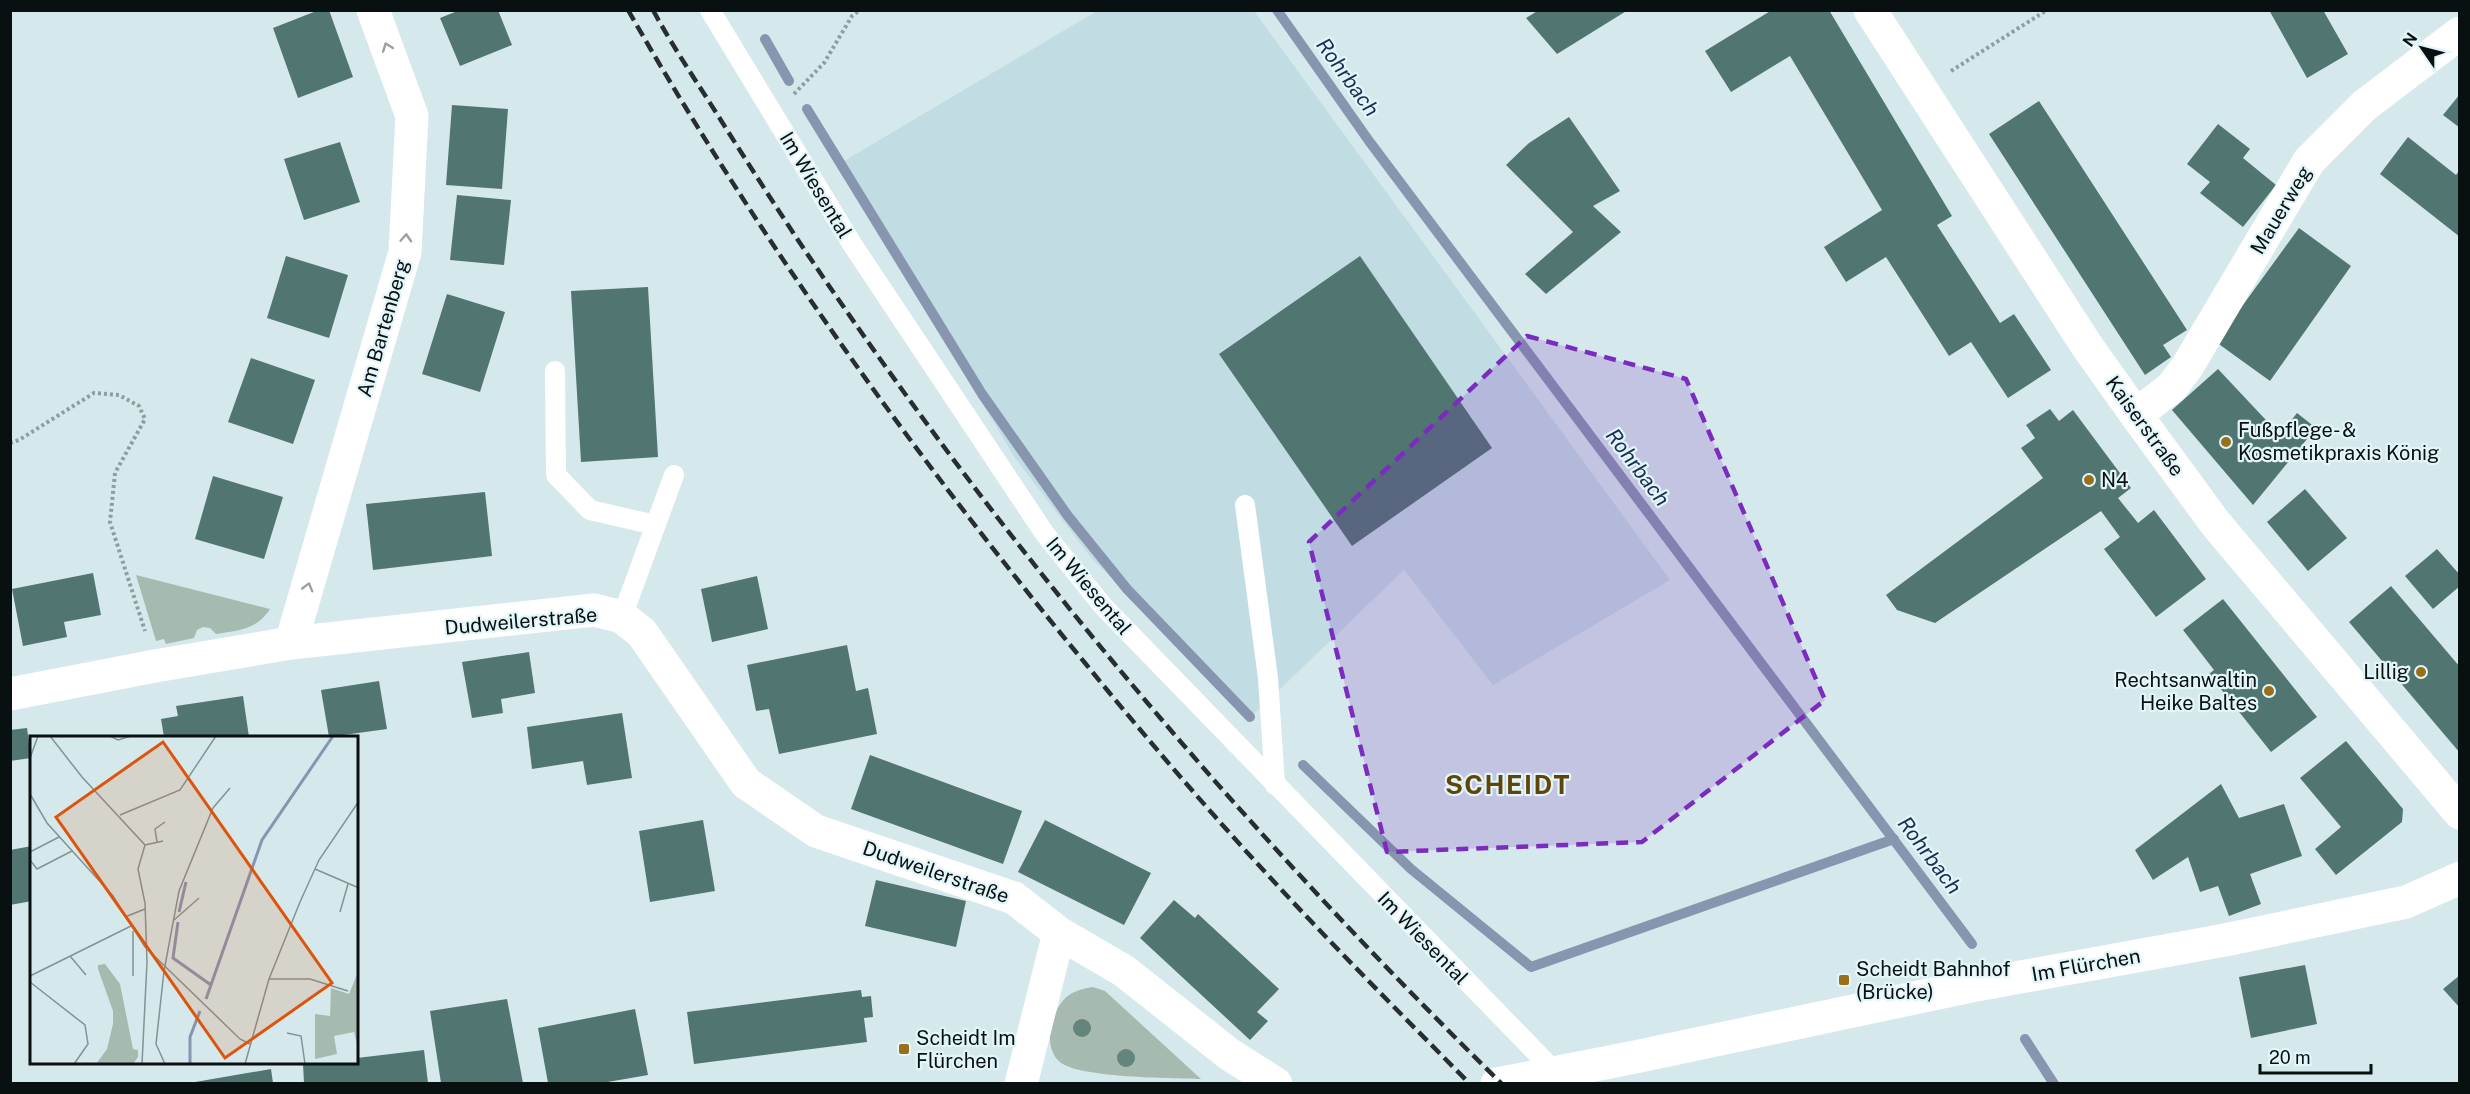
<svg xmlns="http://www.w3.org/2000/svg" width="2470" height="1094" font-family="'Public Sans',sans-serif">
<style>
.built{fill:#c1dde3}
.green{fill:#a7baaf}
.lines{fill:none;stroke-linecap:round;stroke-linejoin:round}
.stream{stroke:#8795af;stroke-width:10}
.building{fill:#517570}
.path{stroke:#8e9ea0;stroke-width:4;stroke-dasharray:3 3;stroke-linecap:butt}
.lane{stroke:#fff;stroke-width:20}
.street{stroke:#fff;stroke-width:33}
.secondary{stroke:#fff;stroke-width:33}
.rail{stroke:#262e30;stroke-width:4.5;stroke-dasharray:12 6;stroke-linecap:butt}
.tree{fill:#64857c}
.oneway{stroke:#9d9fa0}
.marked{fill:#7b2cbf;fill-opacity:0.2;stroke:#7b2cbf;stroke-width:4.5;stroke-dasharray:12 8;stroke-linejoin:round}
.poi-dot{fill:#96701a;stroke:#e2f6fa;stroke-width:2}
.labels{text-anchor:middle;dominant-baseline:central;stroke-width:4.5;stroke-linejoin:round;paint-order:stroke}
.street-label{font-size:20px;fill:#091011;stroke:#e2f6fa}
.poi-label{font-size:20px;fill:#091011;stroke:#e2f6fa;text-anchor:start}
.water-label{font-size:21px;font-style:italic;fill:#1b2d52;stroke:#e2f6fa}
.district-label{font-size:26px;font-weight:bold;letter-spacing:1.5px;fill:#5f4508;stroke:#e2f6fa}
.inset-river{fill:none;stroke:#8795af;stroke-width:3}
.inset-road{fill:none;stroke:#839294;stroke-width:1.5}
.view{fill:#dd550c;fill-opacity:0.15;stroke:#dd550c;stroke-width:3}
.inset-edge{fill:none;stroke:#091011;stroke-width:3}
</style>
<rect width="100%" height="100%" fill="#d5e9ec"/>
<path class="built" d="M1097,11h157l416,569 -177,105 -89,-115 -150,144 -161,-154 -78,-102 -176,-294z"/>
<path class="green" d="M136,575l134,34c-13,21 -32,21 -54,25l-6,-6 -7,-1 -6,3 -3,8 -28,6 -2,-5 -8,2z
M1093,987l12,4 96,88c-28,-1 -123,-1 -141,-17 -12,-10 -12,-29 -7,-43 9,-22 16,-28 40,-32z"/>
<g class="lines">
<path class="stream" d="M1277,10l92,131 603,803
M765,39l24,42
M807,109l175,285 86,122 59,73 123,128
M1303,765l108,104 120,98 363,-128
M2025,1039l29,45"/>
</g>
<path class="building" d="M319,10h10l24,67 -55,21 -25,-70z
M460,10h38l14,35 -52,21 -20,-48z
M1539,10h89l-71,44 -31,-36z
M1772,10h57l123,206 -15,9 63,98 14,-9 37,56 -43,28 -37,-56 -22,14 -63,-99 -40,25 -22,-35 58,-37 -92,-154 -59,36 -26,-41z
M2269,10h54l25,44 -41,24z
M2460,94v34l-17,-13z
M2039,101l148,229 -24,15 8,12 -26,18 -156,-241z
M452,105l56,4 -6,80 -56,-4z
M1569,117l51,74 -27,15 28,26 -75,62 -21,-20 48,-42 -67,-67 23,-22z
M2218,124l32,25 -7,9 33,27 -33,42 -43,-34 10,-11 -23,-18z
M2408,137l48,38 4,-5v67l-80,-63z
M340,142l20,60 -56,18 -20,-61z
M457,195l54,5 -7,65 -54,-5z
M2299,228l52,38 -81,115 -54,-39z
M286,256l62,19 -19,63 -62,-20z
M1360,256l132,192 -140,98 -133,-192z
M648,287l10,170 -77,5 -10,-171z
M447,294l58,18 -25,80 -58,-18z
M251,358l64,22 -22,64 -65,-22z
M2218,369l62,66 17,-22 19,15 -63,77 -81,-95z
M2050,409l9,12 14,-11 58,78 -13,10 20,25 16,-13 52,69 -50,38 -52,-68 16,-12 -19,-26 -166,112 -38,-13 -11,-15 157,-117 -22,-30 14,-10 -9,-13z
M213,476l70,21 -19,62 -69,-20z
M2305,489l42,49 -39,33 -41,-49z
M485,492l7,64 -119,14 -7,-66z
M2437,549l23,26v11l-27,23 -28,-33z
M93,573l8,42 -37,7 3,15 -44,9 -11,-57z
M757,576l11,53 -56,13 -11,-53z
M2391,586l69,81v86l-111,-131z
M2223,599l94,118 -46,35 -62,-78 5,-4 -31,-40z
M847,645l9,46 12,-3 9,46 -98,20 -10,-45 -13,2 -9,-46z
M529,652l6,41 -34,6 2,14 -31,5 -10,-56z
M379,681l8,48 -58,8 -8,-47z
M243,696l6,41h-85l-3,-18 17,-3 -2,-10z
M622,713l10,65 -45,7 -4,-24 -51,8 -5,-42z
M27,728l4,30 -21,3v-31z
M2346,741l57,68 -1,13 -66,53 -21,-26 26,-22 -41,-49z
M870,755l152,56 -19,53 -152,-55z
M2221,784l18,34 45,-14 18,52 -52,18 11,30 -32,12 -11,-30 -18,6 -12,-35 -35,23 -18,-30z
M703,820l12,71 -65,11 -11,-71z
M1045,820l106,53 -27,52 -106,-53z
M32,846v55l-22,4v-55z
M876,880l90,21 -10,46 -91,-21z
M1174,900l21,18 3,-4 81,75 -22,23 11,9 -18,19 -110,-102z
M2305,965l12,59 -66,14 -12,-61z
M2460,975v33l-17,-19z
M861,990l1,7 9,-1 2,21 -9,1 3,24 -173,22 -7,-52z
M507,999l16,84h-82l-11,-72z
M635,1009l13,66 -46,8h-54l-10,-55z
M424,1050l4,33h-124l-1,-19 54,-2v-4z
M271,1069l2,14h-78v-1z"/>
<g class="lines">
<path class="path" d="M1951,71l96,-61
M794,94l30,-31 28,-47 8,-6
M10,443l9,-3 75,-47 25,2 20,11 6,13 -30,54 -5,49 35,109"/>
<path class="lane" d="M710,10l142,234 193,290 58,72 457,471
M555,371l1,104 34,35 65,15
M1245,505l23,173 7,107
M622,617l52,-142"/>
<path class="street" d="M2136,415l36,-28 15,-20 122,-206 56,-56 95,-72
M291,643l114,-391 7,-136 -39,-106
M10,694l145,-28 136,-23 303,-33 28,7 20,16 104,150 70,48 198,67 45,35 65,38 105,83 47,30
M1021,1084l38,-151"/>
<path class="secondary" d="M1870,10l217,336 49,69 80,109 244,289
M1497,1084l138,-27 336,-71 254,-46 181,-38 54,-24"/>
<path class="rail" d="M628,10c132,231 288,448 457,653 62,76 126,151 193,223 62,67 127,132 192,198
M653,10c21,39 46,75 69,112 39,62 79,124 121,184 194,281 416,539 659,778"/>
</g>
<g class="tree">
<circle cx="1082" cy="1028" r="9"/>
<circle cx="1126" cy="1058" r="9"/>
</g>
<defs><path id="oneway-chevron" d="M-2-3.5L2.5 0L-2 3.5" fill="none" stroke-width="1.6" stroke-linecap="round" stroke-linejoin="round" transform="scale(1.5)"/></defs>
<g class="oneway">
<use href="#oneway-chevron" transform="translate(387 47) rotate(-110)"/>
<use href="#oneway-chevron" transform="translate(406 238) rotate(-87)"/>
<use href="#oneway-chevron" transform="translate(308 587) rotate(-74)"/>
</g>
<path class="marked" d="M1527,336l159,43 139,321 -183,142 -255,10 -78,-310z"/>
<g class="poi-dot">
<circle cx="2226" cy="442" r="6"/>
<circle cx="2089" cy="480" r="6"/>
<circle cx="2421" cy="672" r="6"/>
<circle cx="2269" cy="691" r="6"/>
<rect x="1838" y="974" width="12" height="12" rx="3"/>
<rect x="898" y="1043" width="12" height="12" rx="3"/>
</g>
<g class="labels">
<g class="street-label">
<text transform="translate(816 185) rotate(59)">Im Wiesental</text>
<text transform="translate(2281 210) rotate(-59)">Mauerweg</text>
<text transform="translate(383 328) rotate(-74)">Am Bartenberg</text>
<text transform="translate(2145 426) rotate(54)">Kaiserstraße</text>
<text transform="translate(1089 586) rotate(50)">Im Wiesental</text>
<text transform="translate(521 621) rotate(-5)">Dudweilerstraße</text>
<text transform="translate(936 872) rotate(19)">Dudweilerstraße</text>
<text transform="translate(1423 938) rotate(46)">Im Wiesental</text>
<text transform="translate(2086 965) rotate(-10)">Im Flürchen</text>
</g>
<g class="poi-label">
<text x="2238" y="430">Fußpflege- &amp;<tspan x="2238" dy="23">Kosmetikpraxis König</tspan></text>
<text x="2101" y="480">N4</text>
<text x="2409" y="672" text-anchor="end">Lillig</text>
<text x="2257" y="680" text-anchor="end">Rechtsanwaltin<tspan x="2257" dy="23">Heike Baltes</tspan></text>
<text x="1856" y="969">Scheidt Bahnhof<tspan x="1856" dy="23">(Brücke)</tspan></text>
<text x="916" y="1038">Scheidt Im<tspan x="916" dy="23">Flürchen</tspan></text>
</g>
<g class="water-label">
<text transform="translate(1348 77) rotate(54)">Rohrbach</text>
<text transform="translate(1638 467) rotate(53)">Rohrbach</text>
<text transform="translate(1930 855) rotate(53)">Rohrbach</text>
</g>
<g class="district-label">
<text x="1508" y="784">SCHEIDT</text>
</g>
</g>
<g transform="translate(30 736)">
<rect width="328" height="328" fill="#d5e9ec"/>
<path d="M75,228l15,20 13,65 5,1v7l-5,7h-37l11,-15 6,-25v-13l-15,-42v-4zM328,236v76l-4,-16 -20,4 3,18 -22,5v-45l15,2 1,-28 18,6z" fill="#a7baaf"/>
<path class="inset-river" d="M149,176l7,-30M148,186l-5,36 38,27M176,263l56,-159 71,-104M160,328v-27l10,-26"/>
<path class="inset-road" d="M20,0l32,41 63,68 -7,24 7,34 2,59 -5,102M80,0l8,4 13,-4M0,22l8,-22M0,58l17,29 66,73 32,51 95,92 10,5M90,79l60,-25 36,-54M127,106l-2,-13 10,-7M115,109l18,-4M0,116l29,-15M0,124l7,9 35,-18M285,133l44,19M310,176l8,-28M95,181l20,-8M144,184l25,-22M103,195v45M40,220l16,19M0,240l101,-50M239,243h41l38,12M0,246l55,43 3,19 -14,20M257,297l14,3 4,28M135,328l-9,-20 8,-73 15,-80 34,-83 17,-20M215,328l24,-85 31,-77 19,-42 40,-59"/>
<path class="view" d="M133,6l169,241 -107,75 -169,-241z"/>
<rect width="328" height="328" class="inset-edge"/>
</g>
<rect width="2470" height="1094" fill="none" stroke="#091011" stroke-width="24"/>
<g transform="translate(2422 48) rotate(305)" stroke="#e2f6fa" stroke-width="4.5" paint-order="stroke">
<path d="M0-4.5L10 22L0 15L-10 22Z" fill="#091011"/>
<text y="-9" font-size="16" font-weight="bold" text-anchor="middle" fill="#091011">N</text>
</g>
<path d="M2260 1064v9h111v-9" fill="none" stroke="#091011" stroke-width="3"/>
<text x="2269" y="1064" font-size="18" fill="#091011" stroke="#e2f6fa" stroke-width="4.5" paint-order="stroke">20 m</text>
</svg>
